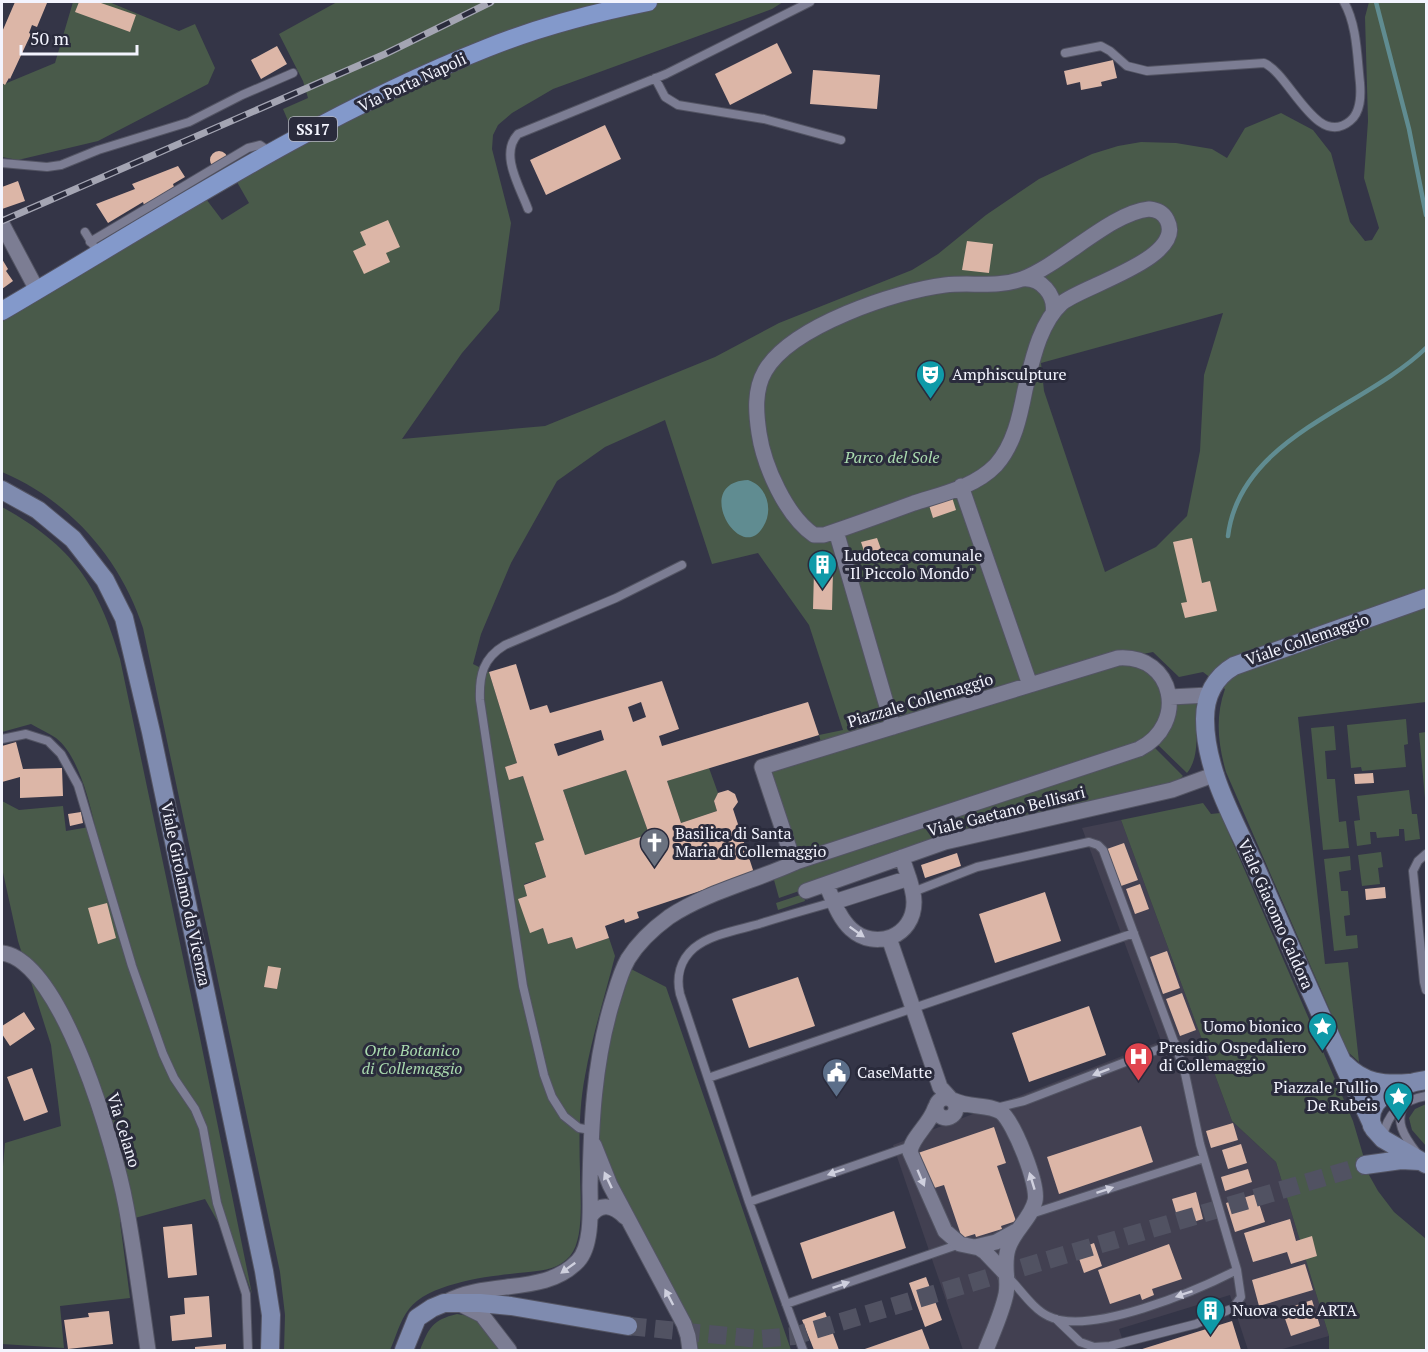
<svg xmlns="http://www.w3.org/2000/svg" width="1428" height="1352" font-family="'PT Serif',serif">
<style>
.medical{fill:#424051}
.green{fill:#495a4a;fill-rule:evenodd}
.water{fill:#608c91}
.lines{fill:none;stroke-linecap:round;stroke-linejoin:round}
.stream{stroke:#608c91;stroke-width:4.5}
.building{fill:#dcb6a7;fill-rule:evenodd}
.secondary-tunnel{stroke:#515262;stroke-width:18;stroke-dasharray:18 9;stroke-linecap:butt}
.lane-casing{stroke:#535463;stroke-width:10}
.street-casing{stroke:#535463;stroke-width:17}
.secondary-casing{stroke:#535463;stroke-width:20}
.primary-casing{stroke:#535463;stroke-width:20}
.lane{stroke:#7c7d93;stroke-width:8}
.street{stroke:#7c7d93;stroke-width:15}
.secondary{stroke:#7f8baf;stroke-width:18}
.primary{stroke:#8399cb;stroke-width:18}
.rail-casing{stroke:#a4a5b3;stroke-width:7}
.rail{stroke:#2a2b3c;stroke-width:4.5;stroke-dasharray:14;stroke-linecap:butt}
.oneway{fill:#cfd0de}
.labels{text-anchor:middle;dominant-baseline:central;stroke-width:6;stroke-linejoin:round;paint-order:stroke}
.shield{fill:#2a2b3c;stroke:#b7b8c4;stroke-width:1.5}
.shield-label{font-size:15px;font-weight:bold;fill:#f3f4fe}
.street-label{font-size:16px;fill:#f3f4fe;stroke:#2a2b3c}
.poi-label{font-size:16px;fill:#f3f4fe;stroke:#2a2b3c;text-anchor:start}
.park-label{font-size:16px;font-style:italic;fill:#aadbaf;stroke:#2a2b3c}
</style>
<rect width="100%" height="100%" fill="#343547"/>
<path class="medical" d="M1121,820l111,301 44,41 53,174 -50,14h-31l-18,-55 -111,34 7,21h-163l-70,-205 268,-104 -79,-213z"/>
<path class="green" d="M73,2h36l70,29 16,-7 20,44 -7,16 -110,57 -80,19 -16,-3v-72l53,-22z
M337,2h446l-11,7 -219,80 -41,24 -14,12 -5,10 -1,14 19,74 -12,87 -37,43 -60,86 143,-13 170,-69 64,-34 133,-53 26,-16 48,-39 53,-36 53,-25 26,-8 23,-4 35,1 36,6 15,9 18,-30 36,-15 32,17 18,23 19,69 15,19 7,-1 7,-12 -15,-50 4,-57 -3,-104 4,-15h57v700l-128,15 27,247 23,-2 11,100 -11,-10 -122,-280c-8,-28 -11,-55 -1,-83l-22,-17 -24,5 -26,-25 -10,2 -3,2 -318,90 -3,-11 24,-5 -34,-105 -51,-72 -46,11 -47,-144 -60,27 -48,34 -46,82 -30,71 -8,30 16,8 28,91 -12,4 5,13 13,-4 21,64 -9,4 11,33 -22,7 3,12 -8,3 11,33 13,-4 5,16 24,-7 4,12 33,-11 6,18c-10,40 -23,80 -30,120 -6,31 -6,64 -5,95 0,23 5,67 -10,85 -14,17 -40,15 -60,18 -29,3 -83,11 -101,35 -9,11 -13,28 -19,41h-106l1,-35 -5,-43 -137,-644c-22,-69 -74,-128 -141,-156v-150l204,-123 16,21 27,-17 -12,-21 55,-33v-19l-9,-21 25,-11 -5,-17 -24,-47zM1223,313l-19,62 -4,76 -13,65 -31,31 -51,25 -61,-181 -3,-28z
M2,507c69,38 96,76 118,152l80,379 52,256 -11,-31 -36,-64 -85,23 10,76 -70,8 4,42 -62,-4v-166l3,-35 56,-17 -10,-81 -33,-104 -16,-73v-67l17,9 44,-4 3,25 29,-5c-6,-26 -17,-71 -39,-88 -7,-5 -17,-9 -25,-14l-29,8z
M1115,662l34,7 17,28 -13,40 -357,122 -30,-90z
M1197,703c-3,24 5,51 -10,70l-32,-31 18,-38z
M1406,719l2,25 -4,1 2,22 -44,4 -1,-4 -10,1 -4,-43z
M1334,726l2,24 -11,1 2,28h8l4,43 7,-1 3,27 -26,2 -12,-122z
M1426,732v77l-7,-76z
M1152,745l31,31 -7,6 -371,107 -26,9 -5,-18 21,-15z
M709,768l9,25 -4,8 3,10 -36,12 -14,-42z
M626,770l23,64 -64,21 -22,-65z
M1409,790l3,24h5l3,25 -15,2 -1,-12h-5v7l-22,2 -1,-6h-6l1,12 -14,2 -3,-25 6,-1 -3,-24z
M1203,803l8,11 9,-1 133,308 16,54 9,16 16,21 32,27v111h-97v-14l-53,-174 -44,-41 -111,-301z
M1381,852l2,15 -5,1 2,16 -18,2 -4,-31z
M1350,856l1,14 -12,2 2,19h7l2,24 -6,1 2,20 11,-1 1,13 -24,3 -10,-92z
M803,894l2,7 -27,9 -2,-7z
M631,969l35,18 125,363h-94l-4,-20 -77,-149 -19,-47 5,-50 12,-61z
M1426,1104v42l-14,-16 -3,-12 6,-9z
M457,1314l17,3 27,33h-81c9,-22 12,-30 37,-36z"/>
<path class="water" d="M748,480c19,6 26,30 15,47 -23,39 -72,-45 -15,-47z"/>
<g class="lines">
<path class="stream" d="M1376,2l33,127 17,86
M1228,536c12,-99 136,-128 198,-188"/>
</g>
<path class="building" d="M15,2h28l4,1 -10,24 -5,-2 -3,8 2,1 -21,45 -1,-1 -4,7 -3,-2v-51z
M79,2h19l38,13 -6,17 -55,-20z
M777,43l15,30 -62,32 -15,-31z
M277,46l10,18 -26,15 -10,-19z
M1113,60l4,18 -16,4 1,4 -21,4 -1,-8 -13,3 -3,-14z
M813,70l67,5 -3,34 -67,-5z
M605,125l16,34 -75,36 -16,-35z
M210 160a9 9 0 1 1 18 0a9 9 0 1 1-18 0Z
M178,166l7,11 -12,7 1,3 -30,18 -1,-3 -35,21 -12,-19 39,-15 -3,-5z
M18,181l7,20 -23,8v-22z
M388,220l12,27 -14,6 4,9 -26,12 -11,-23 13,-6 -6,-13z
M967,241l26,3 -4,29 -27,-3z
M2,259l6,10 -2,2 7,10 -11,8z
M951,494l5,16 -23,8 -5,-16z
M877,538l4,11 -16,5 -4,-12z
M1192,538l10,45 8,-2 7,30 -32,7 -4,-15 6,-1 -14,-60z
M814,571h19l-1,39 -19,-1z
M516,664l14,46 17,-5 3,8 112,-32 17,48 -20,7 3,10 146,-44 11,33 -152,46 14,42 36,-12 -3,-10 4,-8 10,-3 7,4 3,8 -5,7 21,64 -117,39 2,6 -14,5 -1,-4 -19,7 4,12 -33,11 -4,-12 -24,7 -5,-16 -13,5 -12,-34 9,-3 -3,-11 22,-8 -11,-34 9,-3 -21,-64 -14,4 -4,-13 12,-4 -28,-91zM641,702l5,15 -13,5 -5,-15zM601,730l3,10 -46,16 -4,-12zM626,770l23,64 -64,21 -22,-65z
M16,742l7,27 39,-1 1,28 -43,2v-21l-18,5v-36z
M1373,773l1,10 -19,1 -1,-10z
M81,812l2,11 -13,3 -2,-12z
M1124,843l14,37 -17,6 -14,-37z
M957,853l4,13 -36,12 -4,-13z
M1140,884l9,25 -14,5 -9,-25z
M1385,887l1,11 -20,2 -1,-11z
M1045,892l16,49 -66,22 -16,-49z
M107,903l9,35 -18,6 -10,-36z
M1167,951l13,37 -17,6 -13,-37z
M268,966l13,2 -4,21 -13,-2z
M798,977l17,49 -66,22 -17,-49z
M1182,993l14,37 -16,6 -14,-37z
M1089,1006l17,49 -77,27 -17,-49z
M24,1012l11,17 -25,17 -8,-12v-8z
M32,1068l16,44 -24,9 -17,-44z
M1233,1123l5,17 -27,8 -5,-17z
M1141,1126l12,36 -94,32 -12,-37z
M994,1127l12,36 -9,3 19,55 -15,5 1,3 -26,8 -1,-3 -13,4 -18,-53 -13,4 -13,-36z
M1241,1144l6,19 -19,6 -6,-19z
M1248,1169l4,13 -27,9 -4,-14z
M1196,1192l7,27 -23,7 -8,-27z
M1256,1194l9,28 -30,10 -9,-29z
M894,1211l12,37 -94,31 -12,-36z
M1290,1219l6,22 16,-5 5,20 -26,8 -4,-12 -34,10 -9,-29z
M192,1224l5,51 -29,3 -5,-51z
M1094,1243l8,23 -18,7 -8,-23z
M1169,1244l13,35 -30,10 2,6 -12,5 -2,-6 -30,10 -12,-34z
M1305,1264l8,26 -54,16 -7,-26z
M926,1277l16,43 -17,7 -16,-44z
M209,1296l3,41 -40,4 -2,-25 15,-2 -1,-16z
M1312,1300l8,26 -29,10 -9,-26z
M109,1311l4,33 -45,5 -4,-29 25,-3 -1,-4z
M825,1312l14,38h-25l-12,-30z
M1232,1321l9,29h-102z
M922,1329l8,21h-68z
M226,1344v6h-31v-3z"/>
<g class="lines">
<path class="secondary-tunnel" d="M628,1326l131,13 35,-3 571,-171"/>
<defs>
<path id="lane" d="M1065,53l36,-7 9,5 17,15 20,5 117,-8c26,11 52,86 86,58 11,-9 11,-25 10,-38 -3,-27 -3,-58 -16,-81
M655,78l10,19 13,8 86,14 77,21
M2,163l45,4 14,-2 37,-15 91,-28 53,-27 51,-22
M528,209c-8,-22 -29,-55 -10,-75l148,-60 144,-72
M85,232l8,13
M90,242l158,-94 12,-3 10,7
M2,739l24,-5 22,7 13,13 17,31 54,181 31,88 11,24 21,31 8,19 14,75 29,91 2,56
M1426,854l-8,7 -5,10 11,111 2,8
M913,892l64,-25 112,-25 9,3 5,5 81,219 16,75 37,126 4,27 -8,11 -37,16 -86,22 -16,1 -14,-5 -24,-23
M708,1078l426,-145
M1407,1102c-15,17 -2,36 10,51
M996,1108l28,-7 151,-58
M591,1130l-12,-2 -15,-12 -12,-19 -8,-22 -21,-89 -43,-286c-1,-25 3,-42 25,-55l111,-47 66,-33
M1383,1137c4,-24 20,-37 43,-41
M749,1202l162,-56
M1031,1214l173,-56
M1009,1278c12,12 24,31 39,38 41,21 150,-26 189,-46
M786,1304l174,-60
M803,1350l-54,-148 -69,-208c-4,-17 0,-34 14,-46 17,-14 44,-18 65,-24 25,-8 50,-15 75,-22"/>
<path id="street" d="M1149,209c8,1 14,3 18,11 20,38 -85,66 -105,83 -23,21 -30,59 -37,87 -5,26 -11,55 -29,75 -21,22 -54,29 -82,38 -30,11 -60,22 -90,32h-10c-28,-19 -50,-69 -55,-102 -3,-20 -5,-43 6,-62 26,-45 131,-80 180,-86 26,-3 52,3 77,-6 40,-15 88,-66 127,-70z
M2,224l35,66
M1022,279c19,-2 34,16 31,34
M961,486l69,199
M836,531l57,196
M1170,697l39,-2
M826,884c7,15 12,33 25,45 24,22 63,8 63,-27 0,-15 -8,-30 -12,-45
M806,891l139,-49 227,-52 44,-16
M834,902l75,-24
M889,938l51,149 10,11
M2,953c61,7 114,199 124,253 9,48 15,96 22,144
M936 1108a10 10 0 1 1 20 0a10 10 0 1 1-20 0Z
M953,1100c16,8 36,4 48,12 13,10 38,73 34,89 -4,18 -22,30 -27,48 -5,16 1,31 -2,45 -4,19 -13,38 -20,56
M935,1108c-5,16 -24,30 -25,44l35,79 15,13 19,4 6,4 20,21
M594,1145l16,40 74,139 4,12 2,14
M590,1217c10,-15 23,-12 35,0
M975,1247l21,-5 20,-11
M446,1302c42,-23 99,-6 132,-41 15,-16 12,-55 12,-75 1,-62 4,-121 21,-180 5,-16 9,-33 17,-47 10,-16 26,-31 41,-42 36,-24 85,-36 125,-54l2,-1 343,-113c49,-24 36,-95 -21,-91l-356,109 32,96
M460,1304l22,11 27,35"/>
<path id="secondary" d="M2,490l36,20 35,29 32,41 19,38 27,114 113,539 7,44 -1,35
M1426,598l-192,68c-19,11 -29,30 -29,53 0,52 30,103 51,149 28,64 56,128 85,191 10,24 23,46 33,70l9,10 43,25
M1345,1064c19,19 38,21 64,19
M1372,1126c-8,-31 33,-43 54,-46
M1365,1165l36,-5 19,1
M404,1350l13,-32 15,-10 12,-5h36l31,3 117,20"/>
<path id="primary" d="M2,311c159,-93 313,-195 485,-263 52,-21 106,-35 161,-46"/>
</defs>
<use href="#lane" class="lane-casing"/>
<use href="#street" class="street-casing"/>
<use href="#secondary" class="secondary-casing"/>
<use href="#primary" class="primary-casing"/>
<use href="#lane" class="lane"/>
<use href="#street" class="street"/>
<use href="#secondary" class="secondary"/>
<use href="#primary" class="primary"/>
<defs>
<path id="rail" d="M2,221l383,-167 106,-52"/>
</defs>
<use href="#rail" class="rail-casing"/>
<use href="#rail" class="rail"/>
</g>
<defs><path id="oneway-solid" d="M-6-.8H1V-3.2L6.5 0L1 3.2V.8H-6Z" transform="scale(1.5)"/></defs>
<g class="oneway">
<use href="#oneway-solid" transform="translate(857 932) rotate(35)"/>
<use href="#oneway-solid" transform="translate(1101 1072) rotate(159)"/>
<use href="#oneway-solid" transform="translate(836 1172) rotate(161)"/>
<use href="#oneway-solid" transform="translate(921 1178) rotate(67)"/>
<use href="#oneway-solid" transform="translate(608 1180) rotate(-115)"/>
<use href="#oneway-solid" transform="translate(1032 1181) rotate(-107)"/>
<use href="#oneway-solid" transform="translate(1105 1190) rotate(-18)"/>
<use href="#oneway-solid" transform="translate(568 1268) rotate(144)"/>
<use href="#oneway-solid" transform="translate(841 1285) rotate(-19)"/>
<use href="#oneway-solid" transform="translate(1184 1294) rotate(161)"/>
<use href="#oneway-solid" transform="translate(669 1297) rotate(-118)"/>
</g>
<defs>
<symbol id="theatre-pin" viewBox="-11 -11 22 30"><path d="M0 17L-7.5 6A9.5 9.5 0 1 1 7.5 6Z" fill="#0f9aa8" stroke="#2a2b3c"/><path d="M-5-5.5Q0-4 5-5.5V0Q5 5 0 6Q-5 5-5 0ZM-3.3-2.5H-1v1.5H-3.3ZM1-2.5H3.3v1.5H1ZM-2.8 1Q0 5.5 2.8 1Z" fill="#fff"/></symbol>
<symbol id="building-pin" viewBox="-11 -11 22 30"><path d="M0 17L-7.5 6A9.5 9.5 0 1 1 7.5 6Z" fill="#0f9aa8" stroke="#2a2b3c"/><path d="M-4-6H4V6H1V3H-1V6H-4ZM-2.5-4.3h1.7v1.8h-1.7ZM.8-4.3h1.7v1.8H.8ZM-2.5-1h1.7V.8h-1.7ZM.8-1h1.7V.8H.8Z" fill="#fff"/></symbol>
<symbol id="church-pin" viewBox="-11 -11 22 30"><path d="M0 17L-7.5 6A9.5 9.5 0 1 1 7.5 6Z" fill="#6b7280" stroke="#2a2b3c"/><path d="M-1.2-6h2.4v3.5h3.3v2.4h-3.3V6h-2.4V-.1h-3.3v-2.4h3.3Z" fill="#fff"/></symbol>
<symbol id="sight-pin" viewBox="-11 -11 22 30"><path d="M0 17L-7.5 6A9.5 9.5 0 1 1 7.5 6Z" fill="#0f9aa8" stroke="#2a2b3c"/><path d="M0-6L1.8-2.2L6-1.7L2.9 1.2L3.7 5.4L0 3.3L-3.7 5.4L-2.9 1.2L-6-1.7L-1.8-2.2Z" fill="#fff"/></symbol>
<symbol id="hospital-pin" viewBox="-11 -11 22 30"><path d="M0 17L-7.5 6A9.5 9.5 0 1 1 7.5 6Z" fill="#e0444e" stroke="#2a2b3c"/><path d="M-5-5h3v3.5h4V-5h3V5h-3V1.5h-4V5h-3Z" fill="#fff"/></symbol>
<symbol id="civic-pin" viewBox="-11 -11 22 30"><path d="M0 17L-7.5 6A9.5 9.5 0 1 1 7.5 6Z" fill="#5c6f8a" stroke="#2a2b3c"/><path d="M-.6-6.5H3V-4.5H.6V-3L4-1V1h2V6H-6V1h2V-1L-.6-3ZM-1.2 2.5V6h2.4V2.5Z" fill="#fff"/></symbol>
</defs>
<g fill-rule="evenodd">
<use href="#theatre-pin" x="914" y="358" width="33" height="45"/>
<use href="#building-pin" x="806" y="548" width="33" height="45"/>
<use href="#church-pin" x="638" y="826" width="33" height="45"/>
<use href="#sight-pin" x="1306" y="1010" width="33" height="45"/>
<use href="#hospital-pin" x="1122" y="1040" width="33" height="45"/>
<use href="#civic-pin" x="820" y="1056" width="33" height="45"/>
<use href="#sight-pin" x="1382" y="1080" width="33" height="45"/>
<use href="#building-pin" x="1194" y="1294" width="33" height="45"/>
</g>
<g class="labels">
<rect class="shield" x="289" y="117" width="48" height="24" rx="4.5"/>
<g class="shield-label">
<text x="313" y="129">SS17</text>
</g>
<g class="street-label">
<text transform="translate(412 82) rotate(-25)">Via Porta Napoli</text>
<text transform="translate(1307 639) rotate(-19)">Viale Collemaggio</text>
<text transform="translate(920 700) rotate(-17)">Piazzale Collemaggio</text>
<text transform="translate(1006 811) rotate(-14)">Viale Gaetano Bellisari</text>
<text transform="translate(186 894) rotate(78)">Viale Girolamo da Vicenza</text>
<text transform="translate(1276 914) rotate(66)">Viale Giacomo Caldora</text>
<text transform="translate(124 1130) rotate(73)">Via Celano</text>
</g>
<g class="poi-label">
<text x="952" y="374">Amphisculpture</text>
<text x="844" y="555">Ludoteca comunale<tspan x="844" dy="18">"Il Piccolo Mondo"</tspan></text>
<text x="675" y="833">Basilica di Santa<tspan x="675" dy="18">Maria di Collemaggio</tspan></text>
<text x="1302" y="1026" text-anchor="end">Uomo bionico</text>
<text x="1159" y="1047">Presidio Ospedaliero<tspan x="1159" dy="18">di Collemaggio</tspan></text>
<text x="857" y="1072">CaseMatte</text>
<text x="1378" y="1087" text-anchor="end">Piazzale Tullio<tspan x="1378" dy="18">De Rubeis</tspan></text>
<text x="1232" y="1310">Nuova sede ARTA</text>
</g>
<g class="park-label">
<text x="892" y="457">Parco del Sole</text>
<text x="412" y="1050">Orto Botanico<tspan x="412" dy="18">di Collemaggio</tspan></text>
</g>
</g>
<rect width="1428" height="1352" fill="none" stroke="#f3f4fe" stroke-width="6"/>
<path d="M21 45v9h116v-9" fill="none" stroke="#f3f4fe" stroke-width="3"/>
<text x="30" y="45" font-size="18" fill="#f3f4fe" stroke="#2a2b3c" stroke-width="4.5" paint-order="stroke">50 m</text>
</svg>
